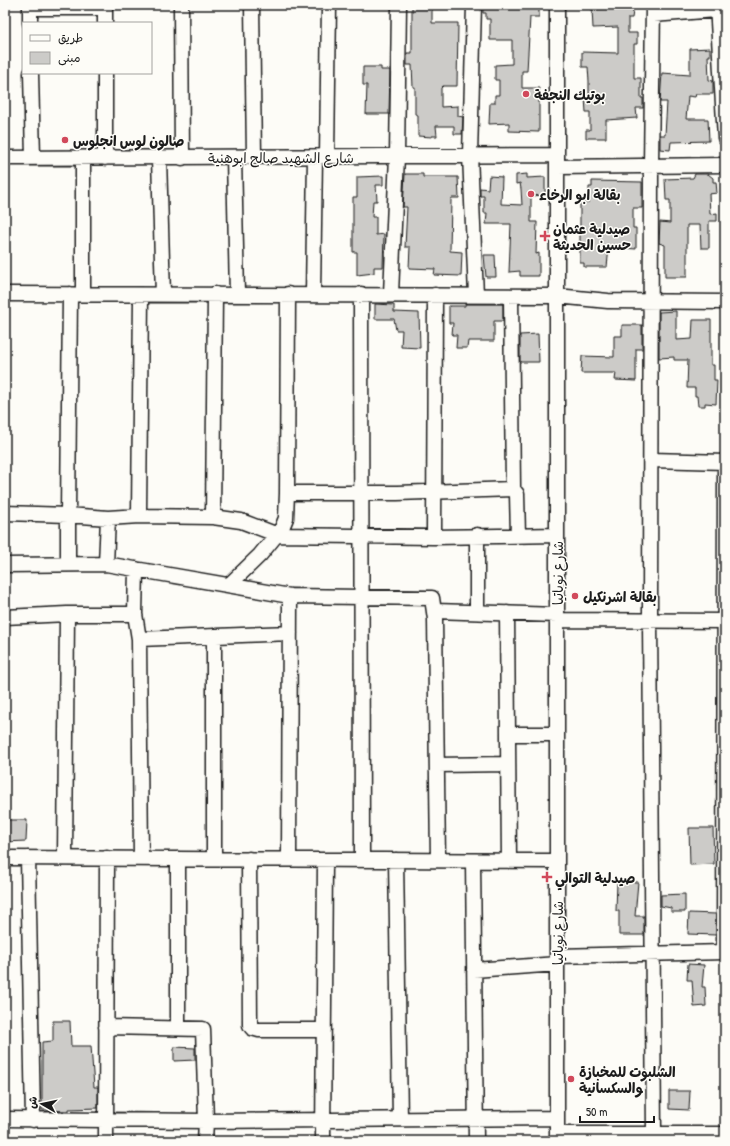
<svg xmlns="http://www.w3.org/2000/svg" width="730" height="1146" font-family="'Patrick Hand','Playpen Sans Arabic',sans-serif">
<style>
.building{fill:#cccbc8;stroke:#1c1c1c}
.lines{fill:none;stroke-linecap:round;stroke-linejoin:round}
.minor-casing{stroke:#1c1c1c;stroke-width:17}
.minor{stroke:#fdfcf7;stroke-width:14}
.poi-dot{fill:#d1495b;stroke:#fdfcf7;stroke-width:1.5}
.labels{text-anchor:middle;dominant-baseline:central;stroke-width:3;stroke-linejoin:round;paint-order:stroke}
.poi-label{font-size:14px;font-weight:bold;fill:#1c1c1c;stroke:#fdfcf7;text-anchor:start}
.street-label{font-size:14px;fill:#1c1c1c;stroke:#fdfcf7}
</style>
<rect width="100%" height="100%" fill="#fdfcf7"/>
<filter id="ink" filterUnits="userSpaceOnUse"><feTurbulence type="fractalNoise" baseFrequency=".025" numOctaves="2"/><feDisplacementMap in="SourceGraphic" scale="8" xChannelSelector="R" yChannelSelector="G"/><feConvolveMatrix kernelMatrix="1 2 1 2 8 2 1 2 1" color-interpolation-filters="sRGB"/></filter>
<g filter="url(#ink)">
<path class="building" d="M412,5h20v18h26l-1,63h-14l-2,2v19l17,-1v10l5,1 -1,17h-8v-8h-18l1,10h-5v1l-14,-1v-21l-3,-1v-27h-2l-1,-22h-5v-12h5z
M483,5h56v12h-9l-3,54h-5v17h17v44l-30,-1v-8l-20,1 1,-21h5v-8h4v-15h-4v-15l17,-1v-24h-22v-21h-4v-6h-3z
M615,5h19l-2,13h-4v15h9v11h-3v34h7v20h2v10h-7l1,10 -31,2v18h-20v-8h4v-18h-4l-1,-14h4v-17l-1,-14h-6v-15l36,1v-26l-25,1 -1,-19 23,-1z
M710,48v8h-2l1,24 4,1v13h-17l-1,3 -7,-1 -2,23h22l1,22 -38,1 -1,8 -10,-1v-14h5l2,-33h-7l2,-29 28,2v-26z
M363,67h18v3h9l-1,44h-23l1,-29h-4z
M405,174h18v3h35l1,21h-7l-1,2 -1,51 12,1 -1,24 -27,-1 1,-6 -26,-1 1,-21h-5l2,-40h-4z
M527,174v4l18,-1v18l-14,1v26h6l-1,32 3,-1v23h-19v-5l-11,1 2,-48h-25l1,-11h-3v-17h-4v-8l8,1 1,-13 13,1 -1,27 21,1 -1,-16 -1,-6 -4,1v-9z
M695,174h13l5,4v4h3l1,11 -8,1 1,20 7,-1v8h-8v27h-8l-1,-23h-13v52h-22v-32l-6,-2 1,-21 10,1v-23h-4l-1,-21 28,-1z
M383,176v9h-7l1,16h-4l-1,16h4v18l8,-1 -1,33h-9v6l-17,2v-23h-4v-55h4v-20z
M592,181l50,1v26h-9v20h3v21l-27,-2 -2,20h-23v-4h-4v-61h9v-15h3z
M484,255h11l1,22h-10z
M375,304l19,1v7l25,1 1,35 -19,-1 1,-17h-6l-2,-11h-19z
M465,304h38v17h-9v20h-26l-1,7h-11l1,-13h-5l1,-12h-4v-17h16z
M676,311v29l16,-1 1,-19h18v45h3v15h3l-1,24 -11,-1v3h-7l-1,-10h-2v-8h-8l1,-28h-14v-3l-15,1v-46z
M622,325h20v24h-6v32l-21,-1 1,-7h-35l1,-17 32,1v-21h8z
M538,334l1,28h-19v-27z
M5,820h22l-1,21 -21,1z
M689,828h24l1,36 -24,1z
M617,882h21l-3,34h9v19h-25v-24h-3z
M685,894v18h-14v-4l-10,-2v-11z
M689,913l27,1v21l-28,-1z
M688,964l16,1 -2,22h3l1,19 -12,1 -2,-27h-5z
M53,1021h17l1,25h20l3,41h4v21l-29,1v2l-27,-1v-68l11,-1z
M174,1047l21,1v12l-21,1z
M669,1091h21l-1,19 -20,-1z"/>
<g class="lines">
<defs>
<path id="minor" d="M30,5v18
M181,5l1,153
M252,5l2,152
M474,5l-4,150 6,140
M653,5l-2,161 -1,454 4,514
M717,5l8,133
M30,8h75
M653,15l63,-5
M105,23v-18
M31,73l2,85
M327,156l2,-151
M234,157l3,137
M5,158l552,-3
M105,158v-85
M159,158l4,137
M557,167l168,-2
M5,294l552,2 51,5 117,1
M83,294v-135
M313,294l2,-137
M361,294l1,566
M391,294l6,-138 2,-151
M511,296l2,193 4,5 1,41
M651,460l74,2
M287,493h110l116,-4
M5,513l63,2 2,-221
M139,516l2,-221
M213,517l2,-223
M477,535v77
M434,537l1,-242
M68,563v-48l40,3 31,-2 74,1 28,4 37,14 156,2 123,-2
M106,564l2,-46
M5,565l101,-1 184,32 142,2 3,21 3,241
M136,569l-1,45 4,25 2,219
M229,585l31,-30 22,-27 4,-10 1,-25 1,-199
M435,611l122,4
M507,613l2,248
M5,617l62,-3h68
M557,620l168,1
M139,639l151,-6
M508,734h49
M437,765l71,-1
M5,858l552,3
M28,858l5,262
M65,858l2,-244
M178,859v168
M214,859v-223
M249,859l1,166 2,3 7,2h65
M289,859l1,-263
M396,860l4,259
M473,861l3,280
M724,952l1,-492
M557,956l168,-4
M474,970l83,-6
M106,1027l97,2 3,92 -1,20
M5,1119l201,2 351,-3
M557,1134h168
M106,1141l1,-283
M323,1141l2,-281
M557,1141v-1136"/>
</defs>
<use href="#minor" class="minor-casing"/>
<use href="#minor" class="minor"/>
</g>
</g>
<g class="poi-dot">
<circle cx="526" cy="94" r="4"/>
<circle cx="65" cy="140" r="4"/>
<circle cx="531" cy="194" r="4"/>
<path d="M543 230h4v4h4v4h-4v4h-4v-4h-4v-4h4z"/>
<circle cx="575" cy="596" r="4"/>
<path d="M545 871h4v4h4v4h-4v4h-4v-4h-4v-4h4z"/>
<circle cx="571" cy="1079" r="4"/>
</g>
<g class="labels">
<g class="poi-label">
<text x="534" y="94">بوتيك النجفة</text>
<text x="73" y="140">صالون لوس انجلوس</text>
<text x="539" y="194">بقالة ابو الرخاء</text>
<text x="553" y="228">صيدلية عثمان<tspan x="553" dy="16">حسين الحديثة</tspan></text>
<text x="583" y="596">بقالة اشرنكيل</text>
<text x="555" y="877">صيدلية التوالي</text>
<text x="579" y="1071">الشلبوت للمخبازة<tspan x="579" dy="16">والسكسانية</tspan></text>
</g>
<g class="street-label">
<text x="281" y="157">شارع الشهيد صالح ابوهنية</text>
<text transform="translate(557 573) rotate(-90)">شارع نوباتيا</text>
<text transform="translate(557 933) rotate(-90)">شارع نوباتيا</text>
</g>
</g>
<rect width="730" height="1146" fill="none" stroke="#fdfcf7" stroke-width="20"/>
<rect x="10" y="10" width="710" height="1126" fill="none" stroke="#1c1c1c" stroke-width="1.5" filter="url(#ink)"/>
<rect x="22" y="22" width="130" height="52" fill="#fdfcf7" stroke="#a3a29f"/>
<rect x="30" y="35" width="20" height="6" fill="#fdfcf7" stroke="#a3a29f"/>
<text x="58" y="42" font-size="12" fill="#1c1c1c">طريق</text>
<rect x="30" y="52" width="20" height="12" fill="#cccbc8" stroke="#a3a29f"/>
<text x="58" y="62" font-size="12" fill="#1c1c1c">مبنى</text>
<g transform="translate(42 1104) rotate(279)" stroke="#fdfcf7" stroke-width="3" paint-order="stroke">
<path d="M0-3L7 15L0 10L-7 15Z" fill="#1c1c1c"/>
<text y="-6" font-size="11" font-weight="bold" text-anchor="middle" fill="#1c1c1c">ش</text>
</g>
<path d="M580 1116v6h74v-6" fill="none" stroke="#1c1c1c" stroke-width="2"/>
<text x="586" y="1116" font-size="12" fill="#1c1c1c" stroke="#fdfcf7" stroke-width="3" paint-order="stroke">50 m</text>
</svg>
